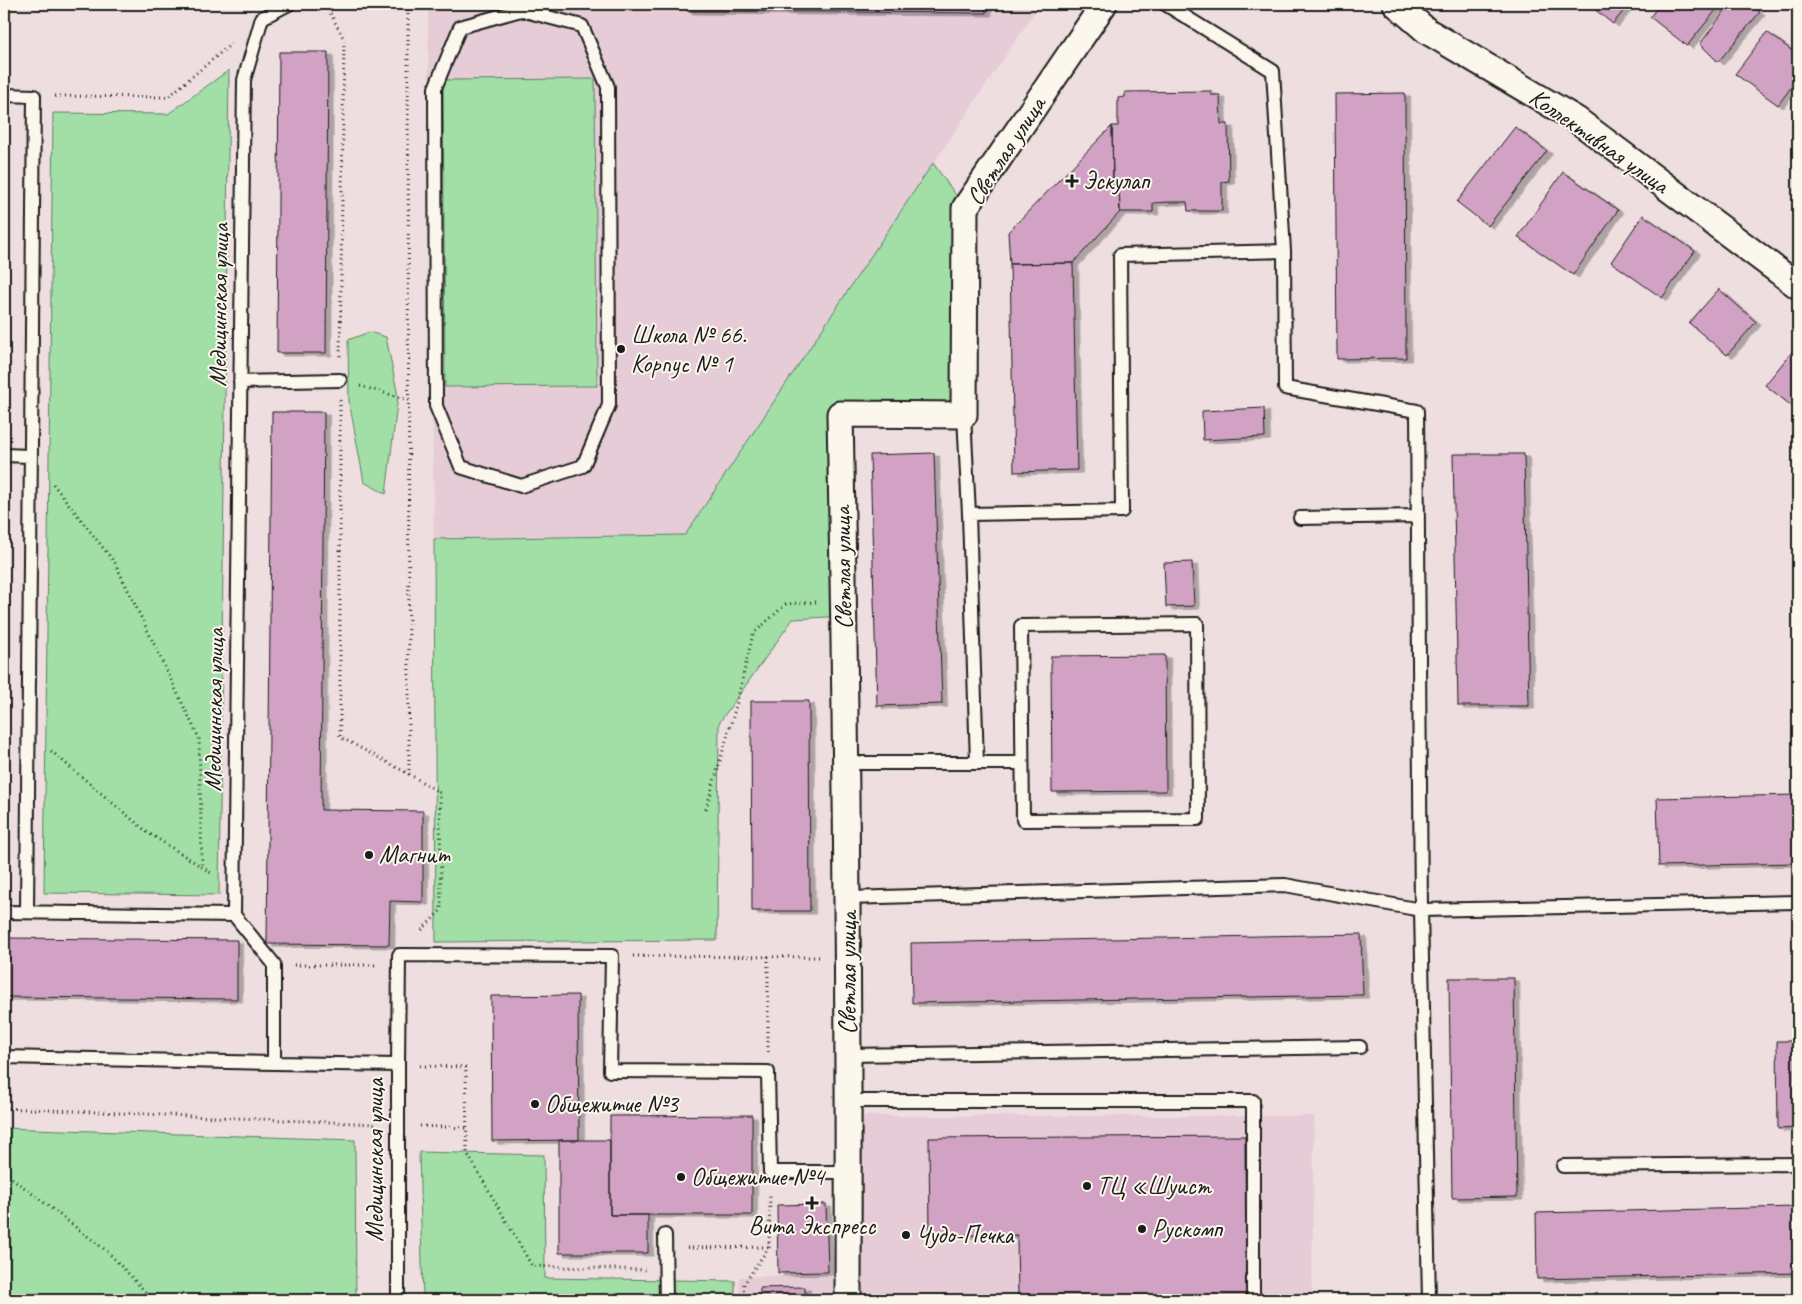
<svg xmlns="http://www.w3.org/2000/svg" width="1802" height="1304" font-family="Caveat,sans-serif">
<style>
.built{fill:#e5ccd7}
.green{fill:#a1dfa7;stroke:#5e7e62}
.building{fill:#d1a2c3;stroke:#1c1c1c;filter:url(#shadow)}
.lines{fill:none;stroke-linecap:round;stroke-linejoin:round}
.lane-casing{stroke:#1c1c1c;stroke-width:16}
.street-casing{stroke:#1c1c1c;stroke-width:29}
.path{stroke:#1c1c1c;stroke-width:3;stroke-dasharray:1 4;stroke-linecap:butt}
.lane{stroke:#fbf7ec;stroke-width:12}
.street{stroke:#fbf7ec;stroke-width:25}
.poi-dot{fill:#1c1c1c;stroke:#fbf7ec;stroke-width:2}
.labels{text-anchor:middle;dominant-baseline:central;stroke-width:4;stroke-linejoin:round;paint-order:stroke}
.street-label{font-size:25px;fill:#1c1c1c;stroke:#fbf7ec}
.poi-label{font-size:25px;fill:#1c1c1c;stroke:#fbf7ec;text-anchor:start}
</style>
<defs>
<filter id="shadow"><feDropShadow dx="5.5" dy="3" stdDeviation="0" flood-color="#0004"/></filter>
</defs>
<rect width="100%" height="100%" fill="#eedee0"/>
<filter id="ink" filterUnits="userSpaceOnUse"><feTurbulence type="fractalNoise" baseFrequency=".02" numOctaves="2"/><feDisplacementMap in="SourceGraphic" scale="10" xChannelSelector="R" yChannelSelector="G"/><feConvolveMatrix kernelMatrix="1 2 1 2 8 2 1 2 1" color-interpolation-filters="sRGB"/></filter>
<g filter="url(#ink)">
<path class="built" d="M428,4h612l-355,531 -251,4z
M849,1116h465l-2,184h-572l-1,-23 100,-3z"/>
<path class="green" d="M229,70l-10,825 -175,-2 9,-780 115,1z
M595,79l2,307 -152,1 -2,-307z
M933,163l32,45 -1,207 -124,-1 4,202 -51,3 -74,104 -2,217 -281,2 -2,-403 251,-4z
M369,332l17,5 12,59 -12,98 -22,-12 -15,-81 -1,-61z
M4,1128l351,12 1,160h-352z
M419,1152l125,3 1,123 190,3v19h-312z"/>
<path class="building" d="M687,4h299v9l-299,-2z
M1588,4h41l-16,20z
M1660,4h61l-34,42 -37,-29z
M1730,4h17l13,8 -42,50 -18,-18z
M1767,32l31,23v23l-20,27 -43,-31z
M279,52h49l-2,301h-49z
M1211,91v4h9l1,29h7l1,57 -7,1v29h-34l-1,-9h-17l-17,1v9h-33l-1,-28h-6l-1,-58h6v-28l7,-1v-5z
M1405,93l1,265 -69,1 -2,-265z
M1112,126l1,58h6l1,28 -47,51 -63,1 -2,-32z
M1515,127l32,24 -59,75 -31,-24z
M1563,172l55,38 -45,65 -55,-38z
M1643,215l52,36 -33,47 -51,-36z
M1073,263l4,207 -63,2 -4,-208z
M1719,289l37,33 -29,33 -38,-32z
M1796,347l2,1v63l-33,-26z
M1264,408l1,29 -62,3 -1,-29z
M272,412h52l-3,398 102,1v91l-33,-1 -1,44 -122,-1z
M934,453l8,251 -65,2 -7,-251z
M1453,454h71l5,252h-71z
M1192,562l2,44 -28,1 -2,-44z
M1165,655l1,136 -114,1 -1,-136z
M751,701h58l1,210h-58z
M1798,795v68l-139,3 -2,-68z
M1361,934l2,61 -451,8 -1,-60z
M4,938l233,2v59l-233,-2z
M1449,978h65l3,219 -65,1z
M578,995l1,145 -87,1 -1,-145z
M1777,1041h21v87l-20,1z
M752,1115v100h-142v-99z
M1245,1136l1,164h-228l-1,-65h-87l-1,-97z
M559,1140h51v75h38v38h-89z
M826,1204l2,68 -50,1 -1,-68z
M1798,1207v66l-261,6 -1,-66z
M805,1287v13h-45v-12z"/>
<g class="lines">
<defs>
<path id="lane" d="M289,4l-27,14 -18,62 -10,835 40,49v99l124,2v235
M521,10l61,16 26,61 1,318 -26,61 -62,20 -60,-19 -25,-61 -1,-318 25,-61z
M4,95l30,1 -7,816
M1284,251l1,137 132,23 4,499 8,390
M240,382l100,-2
M964,415l5,99
M4,455l26,1
M1300,518l118,-2
M1197,624l1,195 -175,1 -2,-194z
M847,763h130l-8,-249 153,-3 -2,-256 164,-4 -11,-180 -108,-67
M977,763h45
M848,898l437,-13 136,25 377,-8
M4,912l230,3
M849,1055l511,-8
M4,1057l270,6
M398,1065l1,-110 213,1 -2,115 158,1 2,100h79
M849,1101h404v199
M1563,1166l235,-2
M665,1235l1,65"/>
<path id="street" d="M1396,4l31,27 150,89 221,166
M848,1300c1,-295 -2,-591 -8,-886l124,1 1,-207 139,-204"/>
</defs>
<use href="#lane" class="lane-casing"/>
<use href="#street" class="street-casing"/>
<path class="path" d="M314,4l14,5 16,30 -4,320
M408,4l1,770 31,19 1,117 -21,22
M55,96l113,1 63,-53
M360,386l49,14
M340,400v337l69,37
M53,484l62,79 84,175 3,129
M51,751l96,81 66,42
M706,809l30,-103 17,-72 33,-30 30,-2
M633,956l186,1
M294,965h84
M768,1052v-96
M420,1066l46,1 1,86 65,113 113,4
M4,1108l372,16
M420,1126l47,2
M4,1172l104,80 45,48
M687,1248l81,-1
M743,1300l1,-16 25,-37 1,-54"/>
<use href="#lane" class="lane"/>
<use href="#street" class="street"/>
</g>
</g>
<g class="poi-dot">
<path d="M1069.5 173.5h5v5h5v5h-5v5h-5v-5h-5v-5h5z"/>
<circle cx="621" cy="349" r="5"/>
<circle cx="369" cy="855" r="5"/>
<circle cx="535" cy="1104" r="5"/>
<circle cx="681" cy="1177" r="5"/>
<circle cx="1087" cy="1186" r="5"/>
<path d="M809.5 1195.5h5v5h5v5h-5v5h-5v-5h-5v-5h5z"/>
<circle cx="1142" cy="1229" r="5"/>
<circle cx="906" cy="1235" r="5"/>
</g>
<g class="labels">
<g class="street-label">
<text transform="translate(1599 141) rotate(35)">Коллективная улица</text>
<text transform="translate(1006 151) rotate(-57)">Светлая улица</text>
<text transform="translate(219 305) rotate(-89)">Медицинская улица</text>
<text transform="translate(843 568) rotate(-91)">Светлая улица</text>
<text transform="translate(214 710) rotate(-89)">Медицинская улица</text>
<text transform="translate(848 973) rotate(-90)">Светлая улица</text>
<text transform="translate(375 1160) rotate(-90)">Медицинская улица</text>
</g>
<g class="poi-label">
<text x="1083" y="181">Эскулап</text>
<text x="631" y="335">Школа № 66.<tspan x="631" dy="29">Корпус № 1</tspan></text>
<text x="379" y="855">Магнит</text>
<text x="545" y="1104">Общежитие №3</text>
<text x="691" y="1177">Общежитие №4</text>
<text x="1097" y="1186">ТЦ «Шуист</text>
<text x="812" y="1226" text-anchor="middle">Вита Экспресс</text>
<text x="1152" y="1229">Рускомп</text>
<text x="916" y="1235">Чудо-Печка</text>
</g>
</g>
<rect width="1802" height="1304" fill="none" stroke="#fbf7ec" stroke-width="20"/>
<rect x="10" y="10" width="1782" height="1284" fill="none" stroke="#1c1c1c" stroke-width="2" filter="url(#ink)"/>
</svg>
